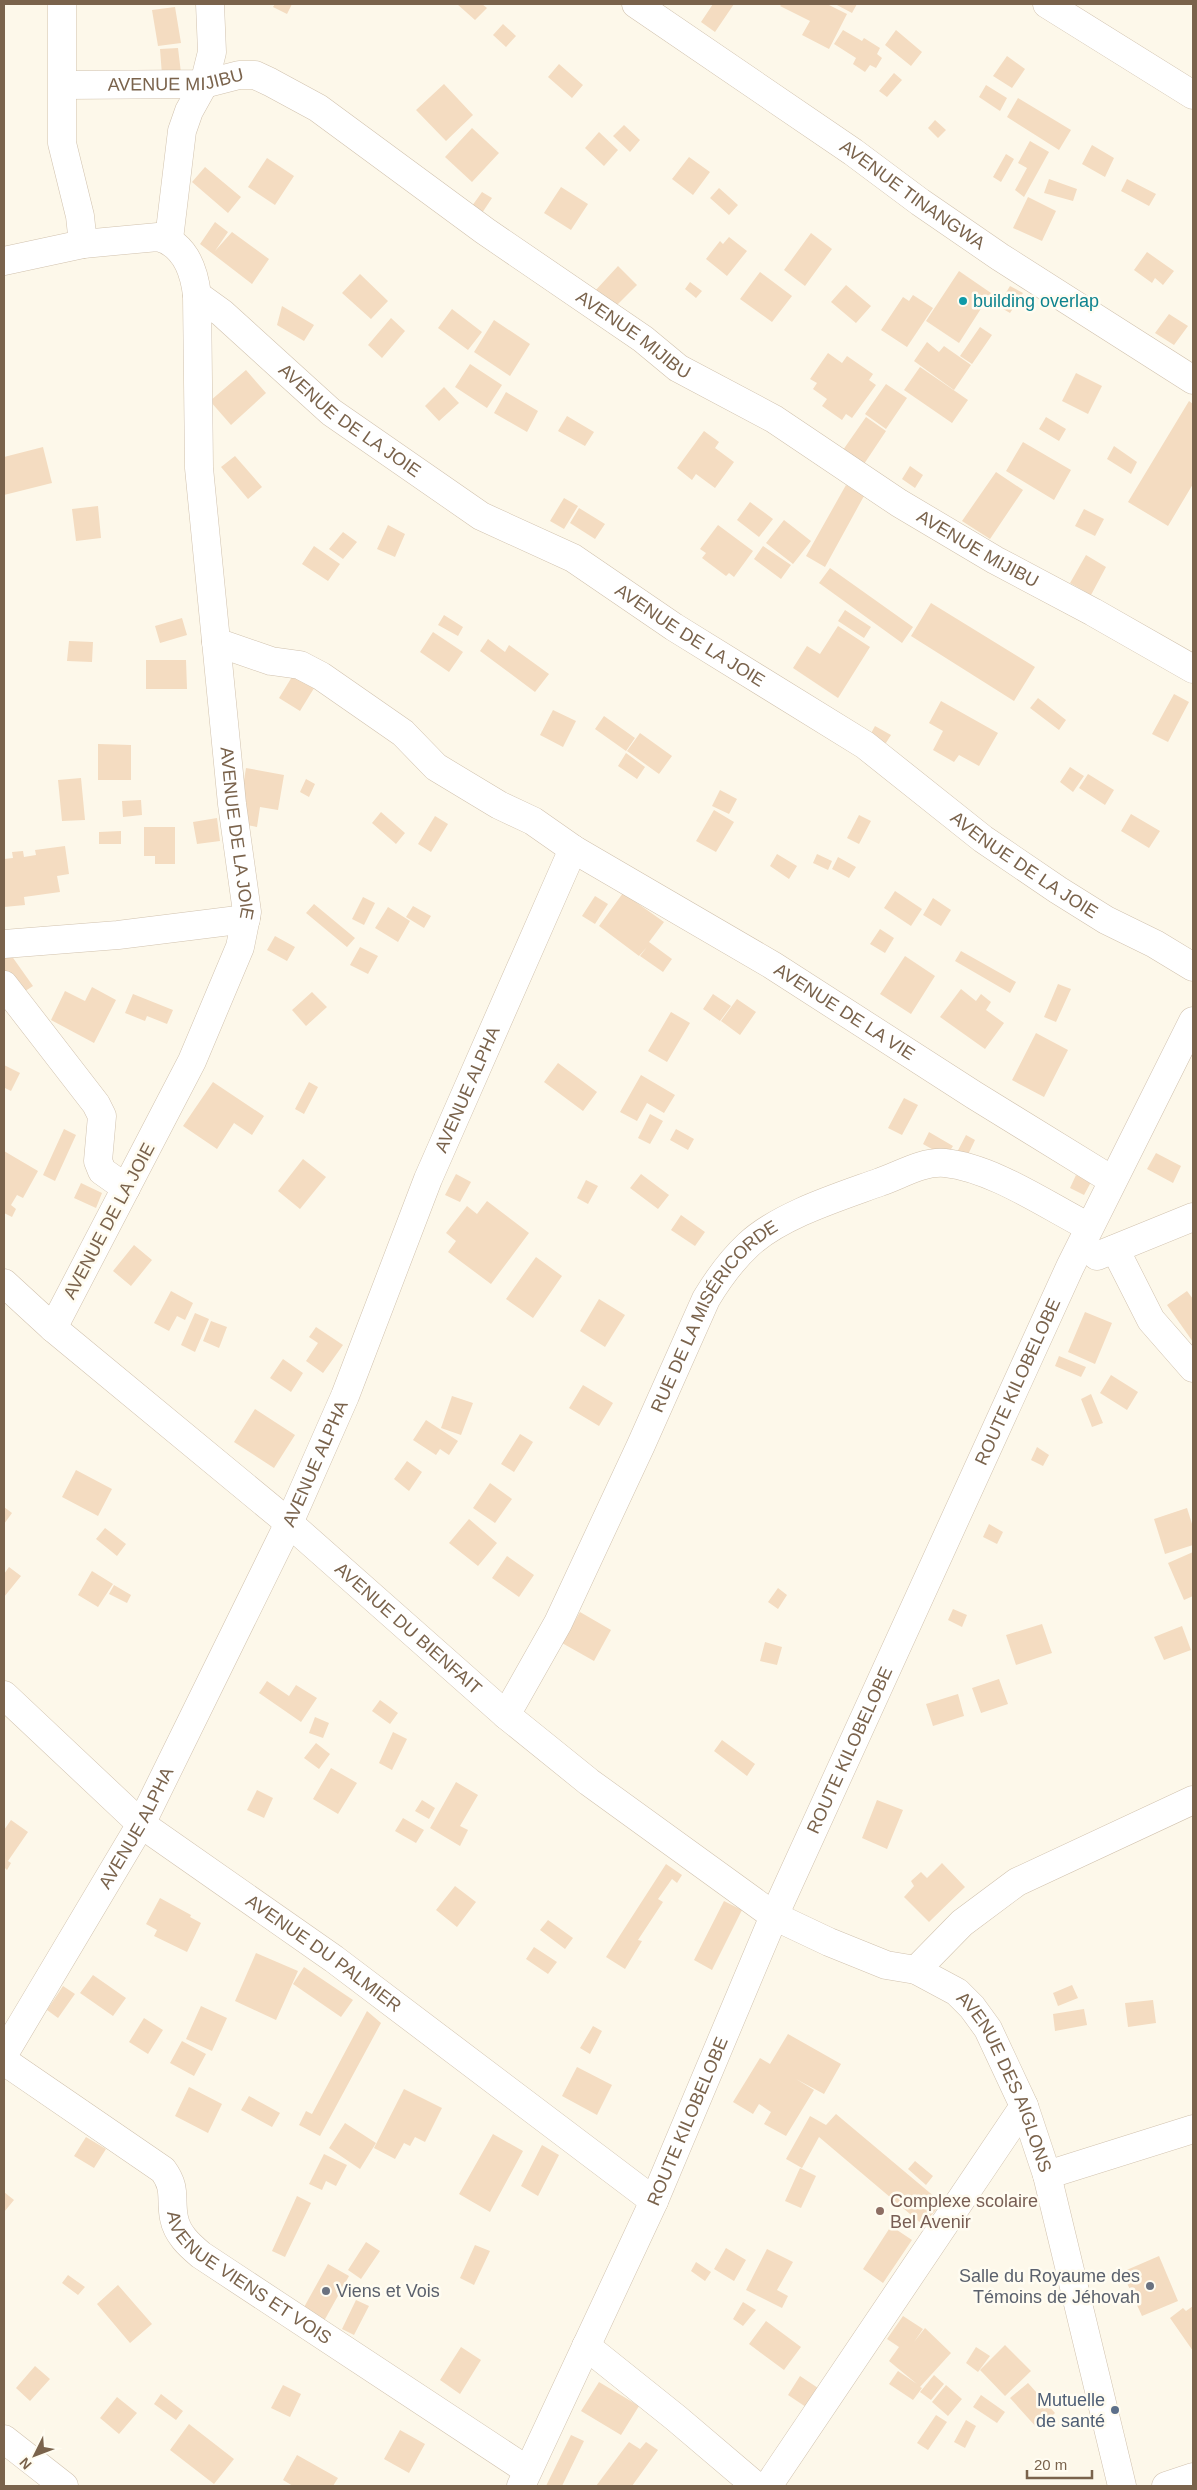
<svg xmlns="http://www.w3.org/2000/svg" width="1197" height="2490" font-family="Helvetica,sans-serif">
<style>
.building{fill:#f4dcc1}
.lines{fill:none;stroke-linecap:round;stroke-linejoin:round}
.minor-casing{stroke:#d1c2ae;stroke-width:29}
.minor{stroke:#fff;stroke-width:28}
.culture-dot{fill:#0f9aa8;stroke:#fffcf1;stroke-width:2}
.education-dot{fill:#8d6e63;stroke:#fffcf1;stroke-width:2}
.worship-dot{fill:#6b7280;stroke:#fffcf1;stroke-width:2}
.service-dot{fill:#5c6f8a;stroke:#fffcf1;stroke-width:2}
.labels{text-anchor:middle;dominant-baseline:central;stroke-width:5;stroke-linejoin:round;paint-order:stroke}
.street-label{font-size:18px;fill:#7a634c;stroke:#fffcf1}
.culture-label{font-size:18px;fill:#0d838f;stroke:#fffcf1;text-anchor:start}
.education-label{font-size:18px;fill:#785e54;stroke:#fffcf1;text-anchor:start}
.worship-label{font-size:18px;fill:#5b616d;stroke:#fffcf1;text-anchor:end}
.service-label{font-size:18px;fill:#4e5e75;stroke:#fffcf1;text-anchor:end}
</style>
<rect width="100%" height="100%" fill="#fdf8ea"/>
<path class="building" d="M275,4h17l-5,10 -14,-7z
M457,4h25l5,4 -12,12z
M713,4h21l-19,28 -14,-10z
M782,4h45l20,10 -18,35 -27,-14 8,-14 -30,-15z
M835,4h22l-5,9z
M175,7l6,36 -23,3 -6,-36z
M503,24l13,12 -10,11 -13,-12z
M843,30l19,11 2,-3 16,10 -3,6 5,4 -6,10 -6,-3 -5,7 -12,-8 3,-6 -22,-14z
M896,30l26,22 -11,14 -26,-21z
M178,48l3,25 -19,2 -2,-26z
M1007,56l18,13 -13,19 -19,-12z
M559,64l24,21 -11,13 -24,-21z
M894,73l8,7 -15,17 -8,-6z
M444,84l29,31 -27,26 -30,-31z
M986,85l21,13 -7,13 -21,-14z
M1018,98l53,32 -12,20 -52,-33z
M935,120l11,10 -8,8 -10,-10z
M624,125l16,15 -10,12 -17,-16z
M472,128l27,25 -27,29 -27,-25z
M599,132l19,18 -14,16 -19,-18z
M1030,141l19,11 -25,45 -9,-7 12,-22 -9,-5z
M1092,145l22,13 -9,19 -23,-13z
M1006,154l8,5 -13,23 -8,-5z
M689,157l21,15 -17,23 -21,-16z
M267,158l27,18 -19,29 -27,-18z
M205,167l36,30 -13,16 -36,-31z
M1049,179l28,10 -4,12 -29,-8z
M1127,179l29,15 -7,12 -28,-15z
M561,187l27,17 -17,26 -27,-17z
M719,188l19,17 -9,10 -19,-17z
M482,192l10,6 -10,15 -10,-7z
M1028,197l28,14 -14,30 -29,-13z
M215,222l13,10 -13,19 17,-19 37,27 -17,25 -52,-40z
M811,233l21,16 -27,37 -21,-16z
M729,237l18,14 -20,25 -21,-17 14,-18 3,3z
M1147,252l27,19 -11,14 -8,-7 -3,5 -18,-13z
M618,266l19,19 -25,25 -18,-18z
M959,271l32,22 -32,50 -33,-22z
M760,272l32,24 -20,26 -32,-23z
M360,274l28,27 -17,18 -29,-26z
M690,282l12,9 -6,7 -11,-9z
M846,285l25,21 -15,17 -25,-21z
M1010,286l13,7 -13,20 -12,-7z
M913,295l20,13 -26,39 -26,-17 22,-33 6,4z
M282,306l32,19 -10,16 -27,-16z
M452,309l30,23 -14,18 -30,-22z
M1169,314l19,12 -14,19 -19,-12z
M391,318l14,13 -23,27 -14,-13z
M494,320l36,24 -20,32 -36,-24z
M980,327l12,8 -20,29 -12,-8z
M927,342l12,10 5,-6 27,19 -17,25 -40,-29z
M828,353l14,10 5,-7 26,18 -4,6 7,5 -24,33 -6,-4 -4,6 -20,-14 5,-7 -14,-10 4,-6 -7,-4z
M470,364l32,21 -15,23 -32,-21z
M920,367l48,33 -16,23 -48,-33z
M246,370l20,23 -35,32 -21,-24z
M1076,373l26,13 -14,28 -26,-13z
M886,384l21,14 -21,31 -21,-15z
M444,387l15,16 -20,18 -14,-15z
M506,392l32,19 -11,21 -33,-19z
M1189,401l4,3v80l-25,42 -40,-24z
M567,416l27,16 -9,14 -27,-15z
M866,417l20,14 -22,33 -21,-14z
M1046,417l20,12 -7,12 -20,-12z
M704,431l15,11 -4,6 19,14 -19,26 -19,-14 -4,6 -15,-12z
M1023,442l48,28 -17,30 -48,-29z
M1114,446l23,16 -6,12 -24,-15z
M43,447l9,36 -48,12v-38z
M235,456l27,31 -14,12 -27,-32z
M910,466l13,9 -8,13 -13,-9z
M996,472l27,18 -33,49 -28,-18z
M846,485l18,11 -39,71 -19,-11z
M564,498l14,8 -14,23 -14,-8z
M750,502l23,17 -14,18 -22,-17z
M98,506l3,32 -25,3 -4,-32z
M579,508l26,16 -10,15 -25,-16z
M1084,509l20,10 -9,17 -20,-10z
M784,520l27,21 -18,23 -27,-21z
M388,525l17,9 -10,23 -18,-8z
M718,525l35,26 -19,26 -5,-4 -3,3 -24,-18 4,-5 -6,-4z
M343,532l14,10 -14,17 -14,-10z
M314,546l26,18 -12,17 -26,-17z
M763,546l28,19 -10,14 -27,-20z
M1086,555l20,12 -15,28 -21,-12z
M830,568l83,59 -11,16 -83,-60z
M931,603l104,64 -21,34 -103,-65z
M845,610l26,17 -7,11 -26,-17z
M444,615l19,12 -5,9 -20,-11z
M182,618l5,17 -27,8 -5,-17z
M838,626l32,21 -32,51 -45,-30 14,-22 13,8z
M433,632l30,20 -14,20 -29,-20z
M488,639l17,13 4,-7 40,29 -14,18 -55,-41z
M69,641l24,1 -1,20 -25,-1z
M146,660h40l1,29h-41z
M295,672l21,13 -16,26 -21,-13z
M1174,694l15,8 -21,40 -16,-8z
M1038,698l28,22 -7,10 -29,-22z
M941,701l57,32 -19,33 -20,-11 -5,7 -21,-12 10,-19 -14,-8z
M553,710l23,11 -13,26 -23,-12z
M604,716l31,22 -9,13 -31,-22z
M875,726l16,9 -7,11 -15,-9z
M640,733l32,23 -13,18 -32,-23z
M98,744l33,1v35h-33z
M626,753l19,14 -8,12 -19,-13z
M1070,767l14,9 -11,16 -13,-10z
M246,768l38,7 -6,35 -18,-3 -3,20 -20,-4z
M1088,774l26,16 -9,15 -26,-17z
M81,778l4,42 -23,1 -4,-41z
M306,779l9,5 -6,13 -9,-5z
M720,790l17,9 -8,15 -17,-8z
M141,800l1,15 -19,2 -1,-16z
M714,810l20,12 -18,30 -20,-11z
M381,812l24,21 -9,11 -24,-21z
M1131,814l29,17 -11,17 -28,-17z
M859,815l12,6 -12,23 -12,-6z
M435,816l13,8 -17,28 -13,-8z
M217,818l3,23 -23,3 -4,-22z
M144,827h31v37h-20v-8h-11z
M121,831v13h-22v-12z
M65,846l4,28 -12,2 3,16 -36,5 1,8 -21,2v-48l9,-1 -1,-6 11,-1 1,6 12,-2 -1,-5z
M777,854l20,12 -8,13 -19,-13z
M817,854l15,7 -4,9 -15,-7z
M838,857l18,10 -7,11 -17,-9z
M895,891l27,18 -11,17 -27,-18z
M623,893l41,29 -15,20 23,17 -9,13 -23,-16 7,-9 -8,9 -40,-30z
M595,896l13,8 -13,20 -13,-8z
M363,897l12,6 -11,22 -12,-6z
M933,898l18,12 -10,16 -18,-11z
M314,904l41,34 -8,9 -41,-34z
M413,906l18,10 -7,12 -18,-11z
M388,907l22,14 -12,21 -23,-14z
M880,929l14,9 -9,15 -15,-9z
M275,936l20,11 -8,14 -20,-11z
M360,947l18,9 -10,18 -18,-9z
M961,951l55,31 -6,11 -55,-32z
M11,955l22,31 -14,9 -15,-22v-15z
M905,956l30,20 -24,38 -31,-20z
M1058,984l13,5 -15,33 -12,-5z
M92,987l24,13 -22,43 -43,-23 14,-29 20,10z
M961,989l15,12 5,-7 10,8 -5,8 18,13 -19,26 -45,-32z
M312,992l15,15 -21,19 -14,-16z
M133,994l40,16 -6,14 -20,-8 -2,5 -20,-8z
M713,994l18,12 -11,15 -17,-12z
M737,999l19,13 -16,23 -19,-14z
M671,1012l19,11 -23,39 -19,-11z
M1036,1033l32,17 -24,47 -32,-17z
M558,1063l39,29 -14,19 -39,-29z
M4,1065l16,8 -9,18 -6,-3 -1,3z
M641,1075l34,20 -11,18 -17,-10 -10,18 -17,-9z
M213,1082l51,34 -12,19 -18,-12 -17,26 -34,-23z
M309,1082l9,5 -14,27 -9,-5z
M904,1098l14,7 -16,30 -14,-7z
M650,1114l13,7 -13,23 -12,-6z
M64,1129l12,6 -21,46 -12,-6z
M676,1129l18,10 -6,11 -18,-10z
M929,1132l24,14 -7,11 -23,-13z
M966,1135l9,5 -11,23 -10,-5z
M4,1151l34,20 -15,27 -6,-3 -6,10 5,4 -4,8 -8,-4z
M1156,1153l25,13 -8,17 -26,-14z
M303,1159l23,18 -26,32 -22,-18z
M456,1174l15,8 -11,20 -15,-7z
M641,1174l28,21 -11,14 -28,-21z
M1076,1175l15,7 -7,13 -14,-7z
M586,1180l12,6 -10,18 -11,-6z
M81,1183l21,10 -6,15 -22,-10z
M487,1201l42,32 -38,51 -43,-32 8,-11 -10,-8 21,-27 10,8z
M681,1215l24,17 -10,14 -24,-16z
M134,1245l18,15 -21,26 -18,-15z
M536,1257l26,19 -29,42 -27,-19z
M171,1291l22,12 -8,17 -8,-4 -8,15 -15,-8z
M1187,1291l6,8v43l-26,-37z
M599,1299l26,16 -20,32 -25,-16z
M1085,1312l27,11 -17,41 -27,-12z
M195,1313l14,6 -14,33 -14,-7z
M211,1321l16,6 -8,21 -16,-7z
M316,1327l27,18 -20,28 -17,-12 12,-18 -9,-6z
M1059,1356l27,11 -5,10 -26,-11z
M283,1359l20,14 -12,19 -21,-14z
M1111,1375l27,17 -11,18 -27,-17z
M583,1385l30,18 -14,23 -30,-18z
M1091,1394l12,29 -11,4 -11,-28z
M452,1396l21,7 -12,32 -20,-7z
M255,1409l40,26 -21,33 -40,-26z
M426,1420l32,21 -9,14 -9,-6 -4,6 -23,-15z
M520,1434l13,8 -19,30 -13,-8z
M1037,1447l12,8 -6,11 -12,-6z
M407,1461l15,11 -13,19 -15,-12z
M76,1470l36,19 -14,27 -36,-19z
M490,1483l22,16 -17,24 -22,-15z
M4,1507l8,6 -8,11z
M1187,1508l6,19v18l-28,9 -11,-35z
M469,1519l28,24 -19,23 -29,-23z
M989,1524l14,8 -6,12 -14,-7z
M105,1528l21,16 -9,12 -21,-17z
M1193,1552v44l-9,4 -16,-37z
M507,1556l27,19 -15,22 -27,-19z
M9,1567l12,9 -17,21v-23z
M92,1571l21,13 -15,23 -20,-12z
M114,1585l17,10 -4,8 -18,-9z
M778,1588l9,7 -9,14 -10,-7z
M953,1609l14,6 -5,12 -14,-7z
M580,1612l31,18 -17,31 -32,-18z
M1042,1624l10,29 -36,12 -10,-30z
M1182,1626l9,24 -27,10 -10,-23z
M765,1642l17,5 -5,18 -17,-4z
M999,1679l9,25 -27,9 -9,-25z
M267,1681l22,15 7,-11 21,13 -16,24 -42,-29z
M958,1694l6,22 -31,10 -7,-22z
M380,1700l18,13 -8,11 -18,-13z
M315,1717l14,6 -6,15 -14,-5z
M393,1732l14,7 -15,31 -13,-7z
M722,1740l33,24 -8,12 -33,-25z
M316,1743l14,11 -11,15 -15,-11z
M331,1768l26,15 -19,31 -25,-15z
M456,1782l22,13 -18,31 8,4 -8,16 -30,-18z
M257,1790l16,8 -9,20 -17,-8z
M422,1800l13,8 -6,11 -14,-8z
M877,1800l26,10 -16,39 -25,-11z
M403,1818l21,12 -8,13 -21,-12z
M11,1820l17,12 -20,29 3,2 -4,7 -3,-3v-37z
M942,1863l23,24 -36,35 -25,-25 10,-11 -3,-5 10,-9 6,6z
M666,1864l16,11 -5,8 -5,-4 -14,20 5,3 -25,38 4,1 -17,28 -19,-12z
M455,1886l21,16 -19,25 -21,-17z
M160,1898l31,17 -1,2 11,6 -14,29 -33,-16 3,-6 -11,-6z
M724,1901l18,9 -30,60 -18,-10z
M548,1920l25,18 -8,11 -25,-19z
M534,1947l23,15 -9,12 -22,-15z
M256,1953l42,18 -22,49 -41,-19z
M304,1967l49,33 -12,17 -48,-33z
M93,1975l33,23 -13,18 -33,-23z
M1072,1985l6,13 -20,8 -5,-13z
M63,1986l12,8 -17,24 -11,-8z
M1153,2000l3,23 -28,4 -3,-24z
M201,2006l26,12 -15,33 -26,-12z
M1084,2009l3,16 -32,6 -2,-17z
M367,2011l14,12 -61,113 -21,-11 7,-14 6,3z
M144,2018l19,12 -15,24 -19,-12z
M593,2026l9,5 -12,23 -10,-6z
M788,2034l53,30 -17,30 -28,-15 18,11 -28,46 -22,-12 7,-12 -12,-8 -6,10 -20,-12 27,-44 10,6z
M182,2041l24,13 -12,22 -24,-13z
M577,2067l35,18 -15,30 -35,-19z
M189,2087l33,17 -14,29 -33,-17z
M404,2089l38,19 -17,34 -10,-5 -5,9 -6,-3 -9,16 -21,-11z
M249,2096l31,17 -8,14 -31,-17z
M836,2114l106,89 -19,22 -104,-88 -17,31 -16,-9 24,-43 16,9z
M345,2123l31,20 -16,26 -31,-21z
M493,2134l30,17 -33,61 -31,-18z
M86,2137l20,12 -12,19 -20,-12z
M542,2145l17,10 -21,41 -17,-10z
M324,2154l23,11 -11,21 -10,-5 -4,9 -13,-6z
M915,2161l18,15 -7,9 -18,-16z
M800,2168l16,8 -15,32 -16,-7z
M4,2192l10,8 -10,12z
M297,2196l14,7 -26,54 -13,-6z
M891,2226l21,14 -29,43 -20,-14z
M366,2242l14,9 -19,28 -13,-9z
M475,2245l15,6 -16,34 -14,-7z
M726,2248l20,12 -12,21 -20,-12z
M767,2249l26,13 -16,28 11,6 -6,12 -36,-18z
M1159,2256l19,45 -36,15 -20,-44z
M696,2262l15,10 -6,9 -14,-10z
M328,2264l21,12 -25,45 -21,-12z
M68,2275l17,12 -7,8 -16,-12z
M118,2285l34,39 -22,19 -33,-39z
M356,2300l13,6 -15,29 -12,-6z
M743,2302l13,8 -13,16 -10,-7z
M1193,2306v45l-23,-33 13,-10 3,3z
M903,2316l20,13 -9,13 11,-14 26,25 -31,34 2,1 -9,12 -24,-16 9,-13 19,13 -28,-23 10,-14 -12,-8z
M766,2321l35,26 -17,23 -35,-26z
M1005,2345l26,26 -26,25 -25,-26z
M461,2347l20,13 -21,34 -20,-14z
M976,2347l14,9 -12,16 -12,-9z
M35,2366l15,13 -20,22 -14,-13z
M934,2375l10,9 -13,16 -11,-8z
M800,2376l18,12 -12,19 -18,-12z
M599,2382l40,24 -18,29 -40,-24z
M1028,2383l27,30 -17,16 -28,-31z
M283,2385l18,9 -11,23 -19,-9z
M946,2385l16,14 -14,17 -16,-14z
M161,2394l22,17 -7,9 -22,-16z
M981,2395l24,17 -8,11 -24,-16z
M117,2397l20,16 -18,21 -19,-16z
M936,2415l11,7 -19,28 -11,-7z
M966,2420l10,6 -11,22 -11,-6z
M189,2424l45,35 -20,25 -44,-34z
M400,2430l25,14 -16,29 -25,-14z
M571,2435l13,6 -22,45h-16z
M629,2442l11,7 6,-7 12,8 -26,36h-36z
M297,2455l41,23 -5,8h-40l-10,-6z"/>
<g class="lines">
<defs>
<g id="minor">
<path d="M62,4v139l18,73 3,28"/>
<path id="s1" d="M636,4l217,148 67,50 80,55 193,123"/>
<path d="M1047,4l146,91"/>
<path id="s2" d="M64,85l140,-1 35,-9h16l15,7 48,26 167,123 158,108 35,29 96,51 125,84 96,57 98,52 100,57"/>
<path d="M169,239l13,-108 7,-20 15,-27 8,-32 -2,-48"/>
<path id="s3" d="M4,261l79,-17 75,-7c27,7 36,33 39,58l2,173 33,336 15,108 -7,35 -48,114 -139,267"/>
<path id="s4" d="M197,295l25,18 109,99 150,104 92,42 101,69 191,118 118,94 75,51 48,30 49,24 38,23"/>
<path id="s5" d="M216,642l55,19 29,4 21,11 82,57 33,34 63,38 34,16 40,28 199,116 202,130 138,85"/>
<path d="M4,944l114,-9 128,-16"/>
<path d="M4,985l92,119 6,12 -4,45 4,10 24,17"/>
<path d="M1115,1249l36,71 42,48"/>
<path d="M1097,1256l96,-39"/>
<path id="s6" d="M4,1283l49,45 236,195 217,192 83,67 185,134 55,26 57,23 30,5 41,22 15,15 16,22 36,77 23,69 75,311"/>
<path id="s7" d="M4,1695l137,129 193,135 320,242"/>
<path id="s8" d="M506,1715l52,-92 83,-178 65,-146c12,-20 25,-38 42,-54 32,-30 91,-48 132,-63 21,-7 42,-21 65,-19 48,5 101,42 144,64"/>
<path d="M916,1970l46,-47 55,-41 176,-82"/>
<path id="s9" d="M4,2054l137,-230 148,-301 56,-127 83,-217 145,-330"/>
<path id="s10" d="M4,2061l159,109c14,19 7,28 11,48 3,16 15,27 27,37l326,215"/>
<path d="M1047,2175l146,-46"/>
<path d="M586,2346l90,72 80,68"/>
<path d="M4,2439l60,47"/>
<path id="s11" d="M521,2486l133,-285 120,-285 296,-649 123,-246"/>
<path d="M768,2486l256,-380"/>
<path d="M1166,2486l27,-9"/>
</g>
</defs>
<use href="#minor" class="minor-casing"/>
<use href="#minor" class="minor"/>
</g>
<circle class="culture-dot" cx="963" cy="301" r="5"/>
<circle class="education-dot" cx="880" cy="2211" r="5"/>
<g class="worship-dot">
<circle cx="1150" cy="2286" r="5"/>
<circle cx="326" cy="2291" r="5"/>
</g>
<circle class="service-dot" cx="1115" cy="2410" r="5"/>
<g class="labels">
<g class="street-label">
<text stroke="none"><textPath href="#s2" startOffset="112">AVENUE MIJIBU</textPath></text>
<text stroke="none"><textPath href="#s1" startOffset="336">AVENUE TINANGWA</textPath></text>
<text stroke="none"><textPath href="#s2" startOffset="652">AVENUE MIJIBU</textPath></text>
<text stroke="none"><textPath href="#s4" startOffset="198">AVENUE DE LA JOIE</textPath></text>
<text stroke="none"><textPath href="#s2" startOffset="1058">AVENUE MIJIBU</textPath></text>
<text stroke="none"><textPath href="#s4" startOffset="602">AVENUE DE LA JOIE</textPath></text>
<text stroke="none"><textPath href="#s3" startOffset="771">AVENUE DE LA JOIE</textPath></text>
<text stroke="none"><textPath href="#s4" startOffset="1008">AVENUE DE LA JOIE</textPath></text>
<text stroke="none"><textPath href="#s5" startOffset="735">AVENUE DE LA VIE</textPath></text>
<text stroke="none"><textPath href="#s9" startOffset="1072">AVENUE ALPHA</textPath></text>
<text transform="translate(109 1221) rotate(-62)">AVENUE DE LA JOIE</text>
<text stroke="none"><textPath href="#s8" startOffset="452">RUE DE LA MISÉRICORDE</textPath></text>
<text stroke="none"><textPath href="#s11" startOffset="1211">ROUTE KILOBELOBE</textPath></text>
<text stroke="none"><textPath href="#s9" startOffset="668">AVENUE ALPHA</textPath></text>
<text stroke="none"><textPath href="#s6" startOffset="532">AVENUE DU BIENFAIT</textPath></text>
<text stroke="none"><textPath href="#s11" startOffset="806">ROUTE KILOBELOBE</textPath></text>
<text stroke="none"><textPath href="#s9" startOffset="262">AVENUE ALPHA</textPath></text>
<text stroke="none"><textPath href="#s7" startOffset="412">AVENUE DU PALMIER</textPath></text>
<text stroke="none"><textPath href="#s6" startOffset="1300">AVENUE DES AIGLONS</textPath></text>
<text stroke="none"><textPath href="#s11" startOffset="401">ROUTE KILOBELOBE</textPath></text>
<text stroke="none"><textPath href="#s10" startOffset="340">AVENUE VIENS ET VOIS</textPath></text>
</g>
<g class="culture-label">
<text x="973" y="301">building overlap</text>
</g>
<g class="education-label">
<text x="890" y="2201">Complexe scolaire<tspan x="890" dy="21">Bel Avenir</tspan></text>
</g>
<g class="worship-label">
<text x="1140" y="2276">Salle du Royaume des<tspan x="1140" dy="21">Témoins de Jéhovah</tspan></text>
<text x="336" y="2291" text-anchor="start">Viens et Vois</text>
</g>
<g class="service-label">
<text x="1105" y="2400">Mutuelle<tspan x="1105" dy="21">de santé</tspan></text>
</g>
</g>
<rect width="1197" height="2490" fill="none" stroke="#7a634c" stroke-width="10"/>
<g transform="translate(35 2455) rotate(228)" stroke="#fffcf1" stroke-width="4" paint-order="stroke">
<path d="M0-4L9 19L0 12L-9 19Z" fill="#7a634c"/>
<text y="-8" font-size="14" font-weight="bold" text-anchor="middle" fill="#7a634c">N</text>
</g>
<path d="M1027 2470v8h65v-8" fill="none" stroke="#7a634c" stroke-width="2.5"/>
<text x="1034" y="2470" font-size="15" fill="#7a634c" stroke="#fffcf1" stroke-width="4" paint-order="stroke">20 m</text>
</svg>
